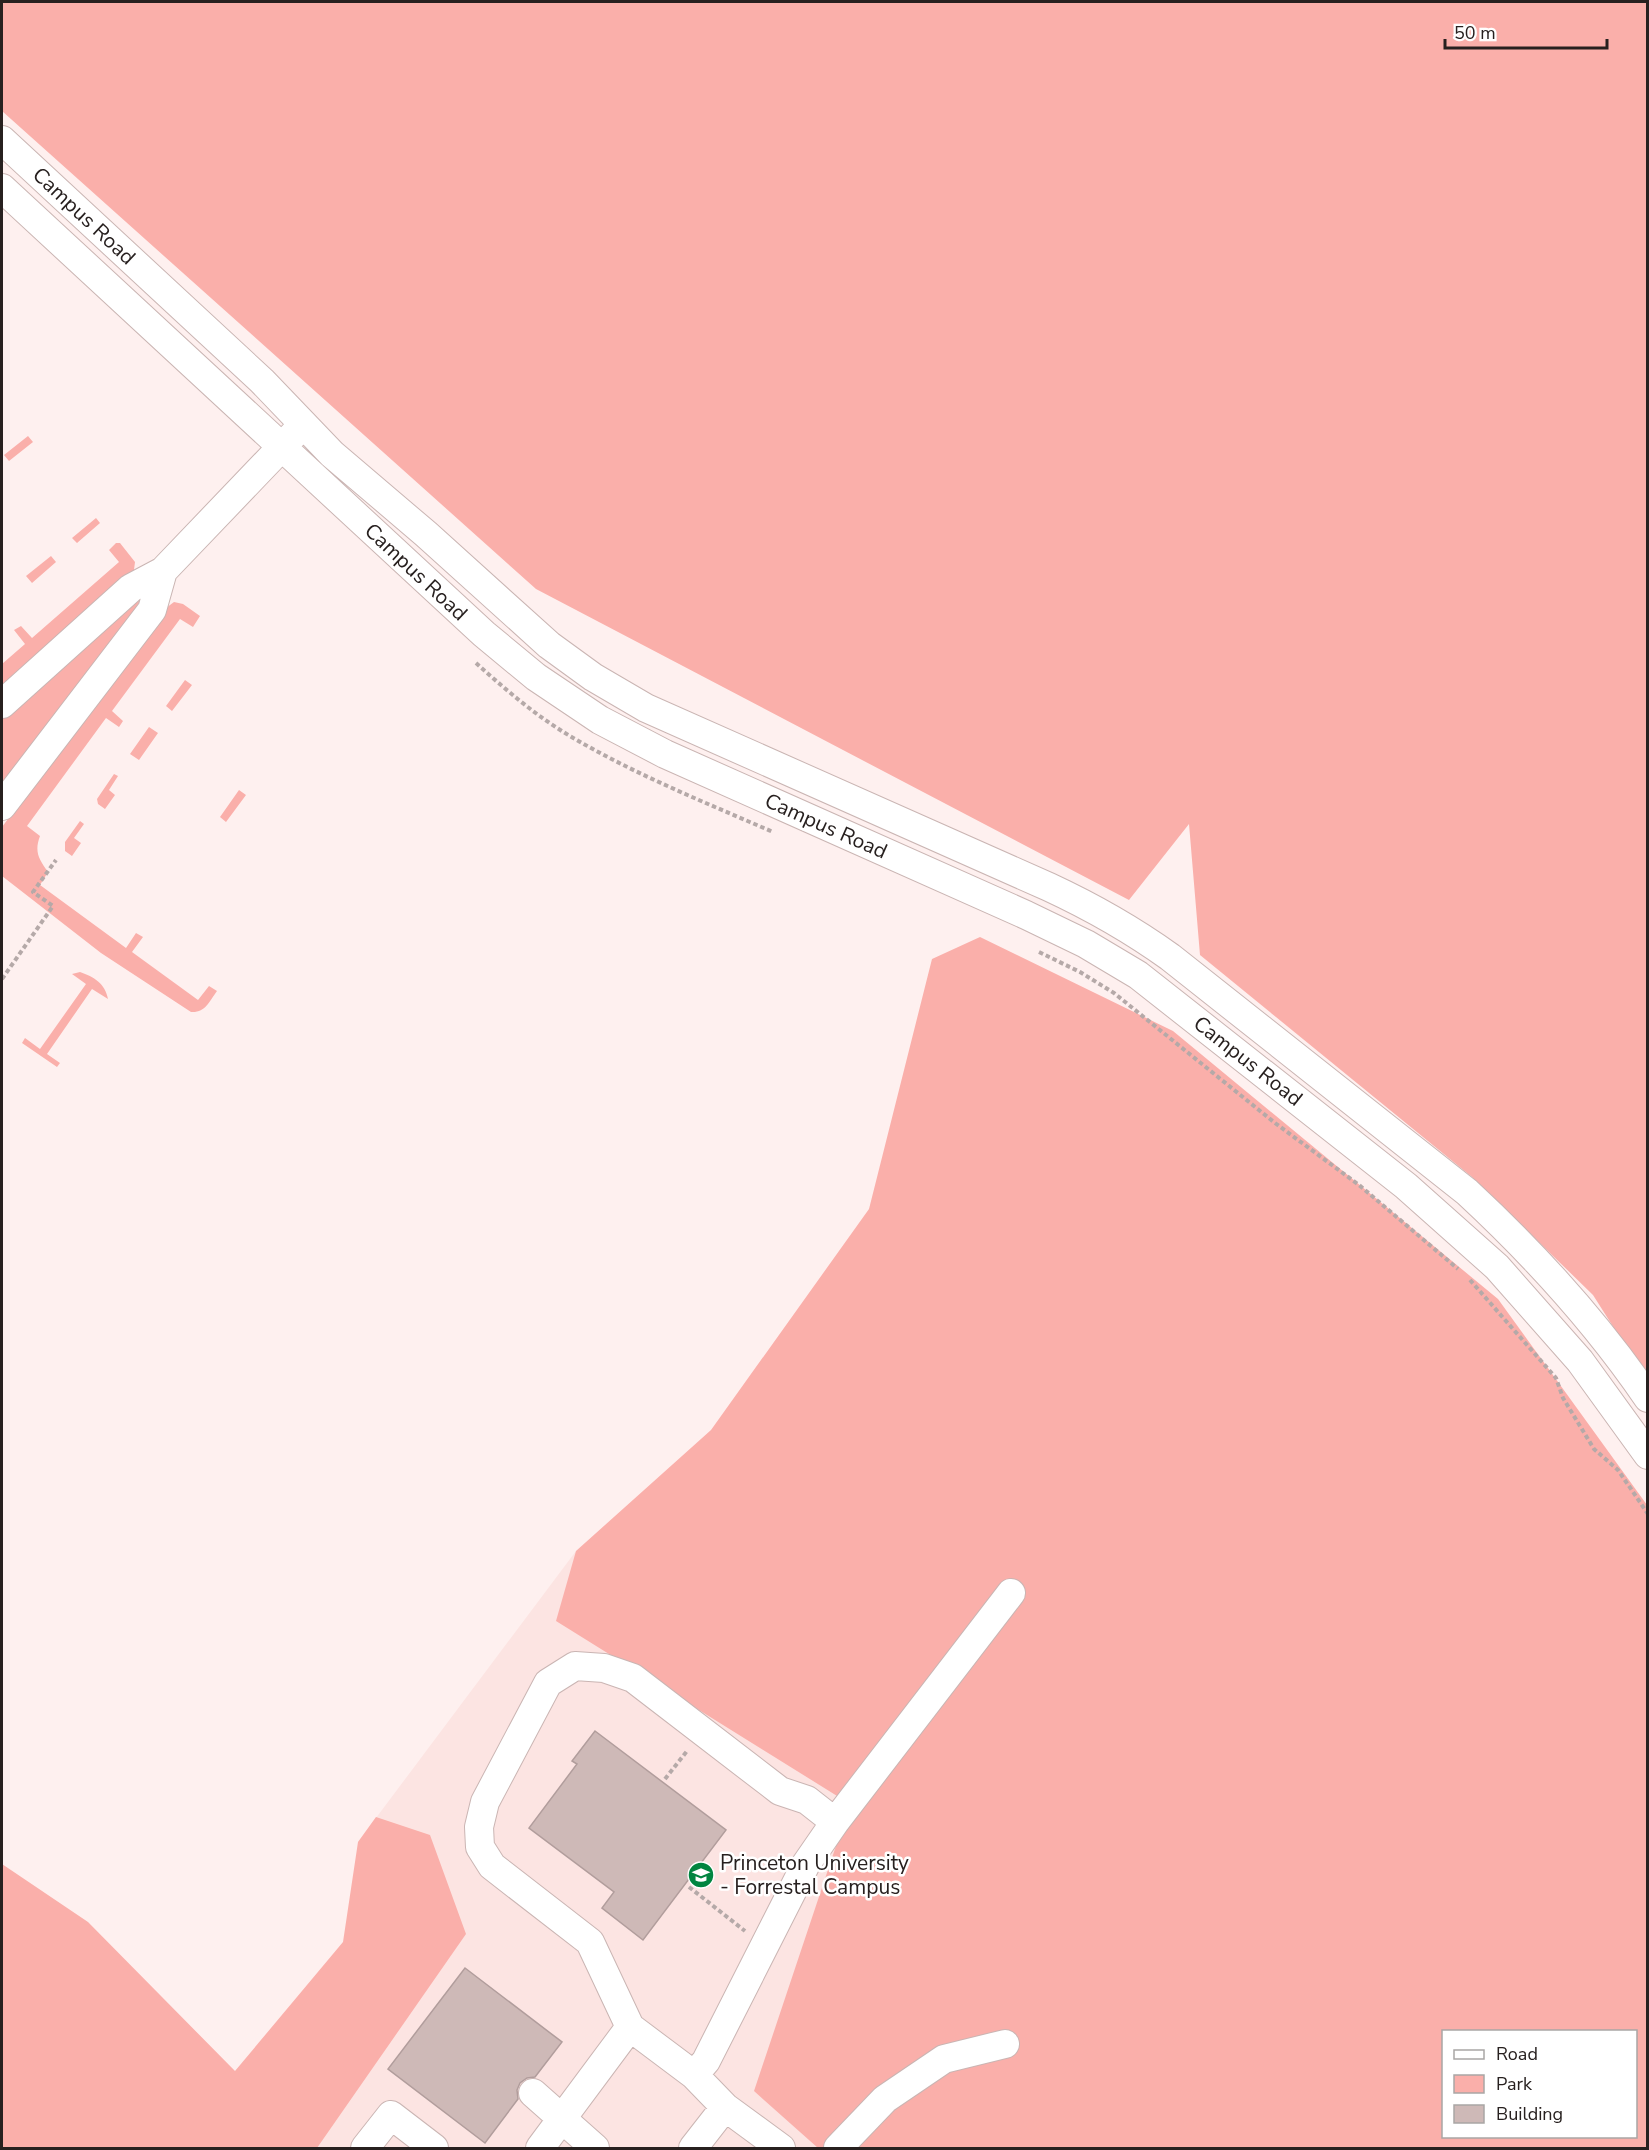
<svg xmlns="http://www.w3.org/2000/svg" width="1649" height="2150" font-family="'Nunito Sans',sans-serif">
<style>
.built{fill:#fce4e2}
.green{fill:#faafaa;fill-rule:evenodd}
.building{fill:#ceb9b7;stroke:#b19d9c;stroke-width:1.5}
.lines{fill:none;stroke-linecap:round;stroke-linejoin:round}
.minor-casing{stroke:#cab5b3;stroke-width:30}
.path{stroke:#b5a9a8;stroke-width:4;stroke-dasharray:4.5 3;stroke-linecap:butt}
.minor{stroke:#fff;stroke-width:28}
.labels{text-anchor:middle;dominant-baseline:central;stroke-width:5;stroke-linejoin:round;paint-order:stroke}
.street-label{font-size:21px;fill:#27201f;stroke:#fff}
.poi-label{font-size:21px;fill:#27201f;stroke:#fff;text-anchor:start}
</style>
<rect width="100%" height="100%" fill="#fef0ef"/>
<path class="built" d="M576,1551l779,597h-1088l180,-239 -89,-67z"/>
<path class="green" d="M2,2h1645v1378l-54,-85 -121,-118 -272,-222 -11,-131 -60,76 -593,-311 -534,-478z
M28,436l5,6 -24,19 -5,-6z
M96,518l4,5 -23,20 -5,-5z
M116,543h4l15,19 -1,8 -4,8 -128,110v-24l23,-20 -11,-14 7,-4 11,12 87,-76 -10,-12z
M51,556l5,6 -24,21 -6,-7z
M141,599l-12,21 -127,168v-73z
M174,602l9,2 17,12 -7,11 -13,-8 -68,92 11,10 -4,6 -13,-9 -79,108 13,10c-6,16 -1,23 8,36l-8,13 86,63 10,-15 7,4 -11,15 66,48 11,-14 8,5c-8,11 -12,22 -26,21l-90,-59 -99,-77v-49l164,-219z
M185,680l7,5 -20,26 -6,-5z
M149,727l9,6 -19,27 -9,-6z
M114,774l4,2 -9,14 6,5 -10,14 -7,-5 -1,-5z
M239,790l7,5 -20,27 -6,-5z
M80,821l4,3 -10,14 7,5 -9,13 -7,-5v-9z
M980,937l193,94 325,268 149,206v643h-829l-64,-57 96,-287 -294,-183 20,-70 135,-121 158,-221 63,-250zM1444,2032h192v104h-192z
M80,972c14,5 25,11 28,27l-16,-10 -45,65 13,9 -3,4 -35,-24 3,-5 15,11 46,-65 -14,-10z
M376,1817l54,18 36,99 -149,214h-315v-284l86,58 147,149 108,-129 15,-100z"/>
<path class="building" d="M595,1731l131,99 -83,110 -41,-32 12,-16 -85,-64 48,-64 -5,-3z
M465,1968l97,74 -27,35 -8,1 -7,5 -3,7 1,9 -33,44 -97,-74z"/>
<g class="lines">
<defs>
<path id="minor" d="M2,140l260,241 70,73 94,80 123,111 44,32 53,31 403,179c43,20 82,42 121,70l297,235c68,63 129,130 181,206
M2,188l482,446 52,43 64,43 65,34 361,161 60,29 52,31 268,211 91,81 83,94 68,94
M2,704l129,-116 32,-17 133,-139
M2,806l150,-196 11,-39
M835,1822l176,-229
M694,2075l12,-14 100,-197 29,-42 -28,-22 -27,-9 -147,-113 -29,-10 -29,-2 -27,17 -63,119 -6,25 1,20 12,19 98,76 40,85 64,48 31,32 56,41
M533,2093l62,55
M365,2148l26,-33 43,33
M540,2148l90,-121
M693,2148l32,-41
M838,2148l47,-49 59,-40 61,-15"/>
</defs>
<use href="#minor" class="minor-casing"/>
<path class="path" d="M476,663c29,26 60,53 94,73 64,38 134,66 203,96
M1039,952l41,20 34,21 161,130 84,62 99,84
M2,979l51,-73 -20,-14 23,-32
M1470,1280l86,98 7,20 31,51 24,21 30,44
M665,1779l22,-28
M689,1887l56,44"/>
<use href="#minor" class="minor"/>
</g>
<defs>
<symbol id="university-disc" viewBox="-11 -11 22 22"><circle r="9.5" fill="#018540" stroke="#fff"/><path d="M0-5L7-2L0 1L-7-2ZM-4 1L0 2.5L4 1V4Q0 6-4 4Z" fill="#fff"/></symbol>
</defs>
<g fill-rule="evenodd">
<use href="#university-disc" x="686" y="1860" width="30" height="30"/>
</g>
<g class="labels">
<g class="street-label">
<text transform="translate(84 216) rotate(43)">Campus Road</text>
<text transform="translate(416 572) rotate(43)">Campus Road</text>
<text transform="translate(826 826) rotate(24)">Campus Road</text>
<text transform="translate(1248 1061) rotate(38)">Campus Road</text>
</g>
<g class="poi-label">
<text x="720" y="1863">Princeton University<tspan x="720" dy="24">- Forrestal Campus</tspan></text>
</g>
</g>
<rect width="1649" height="2150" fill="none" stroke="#27201f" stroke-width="6"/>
<rect x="1442" y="2030" width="195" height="108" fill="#ffffff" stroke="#a9a6a5" stroke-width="1.5"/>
<rect x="1454" y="2050" width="30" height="9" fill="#ffffff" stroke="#a9a6a5" stroke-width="1.5"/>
<text x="1496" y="2060" font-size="18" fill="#27201f">Road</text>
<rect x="1454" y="2075" width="30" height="18" fill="#faafaa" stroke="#a9a6a5" stroke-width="1.5"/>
<text x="1496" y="2090" font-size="18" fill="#27201f">Park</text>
<rect x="1454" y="2105" width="30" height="18" fill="#ceb9b7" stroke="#a9a6a5" stroke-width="1.5"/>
<text x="1496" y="2120" font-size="18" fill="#27201f">Building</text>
<path d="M1445 39v9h162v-9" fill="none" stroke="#27201f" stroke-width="3"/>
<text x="1454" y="39" font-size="18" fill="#27201f" stroke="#ffffff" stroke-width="4.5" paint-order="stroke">50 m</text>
</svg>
